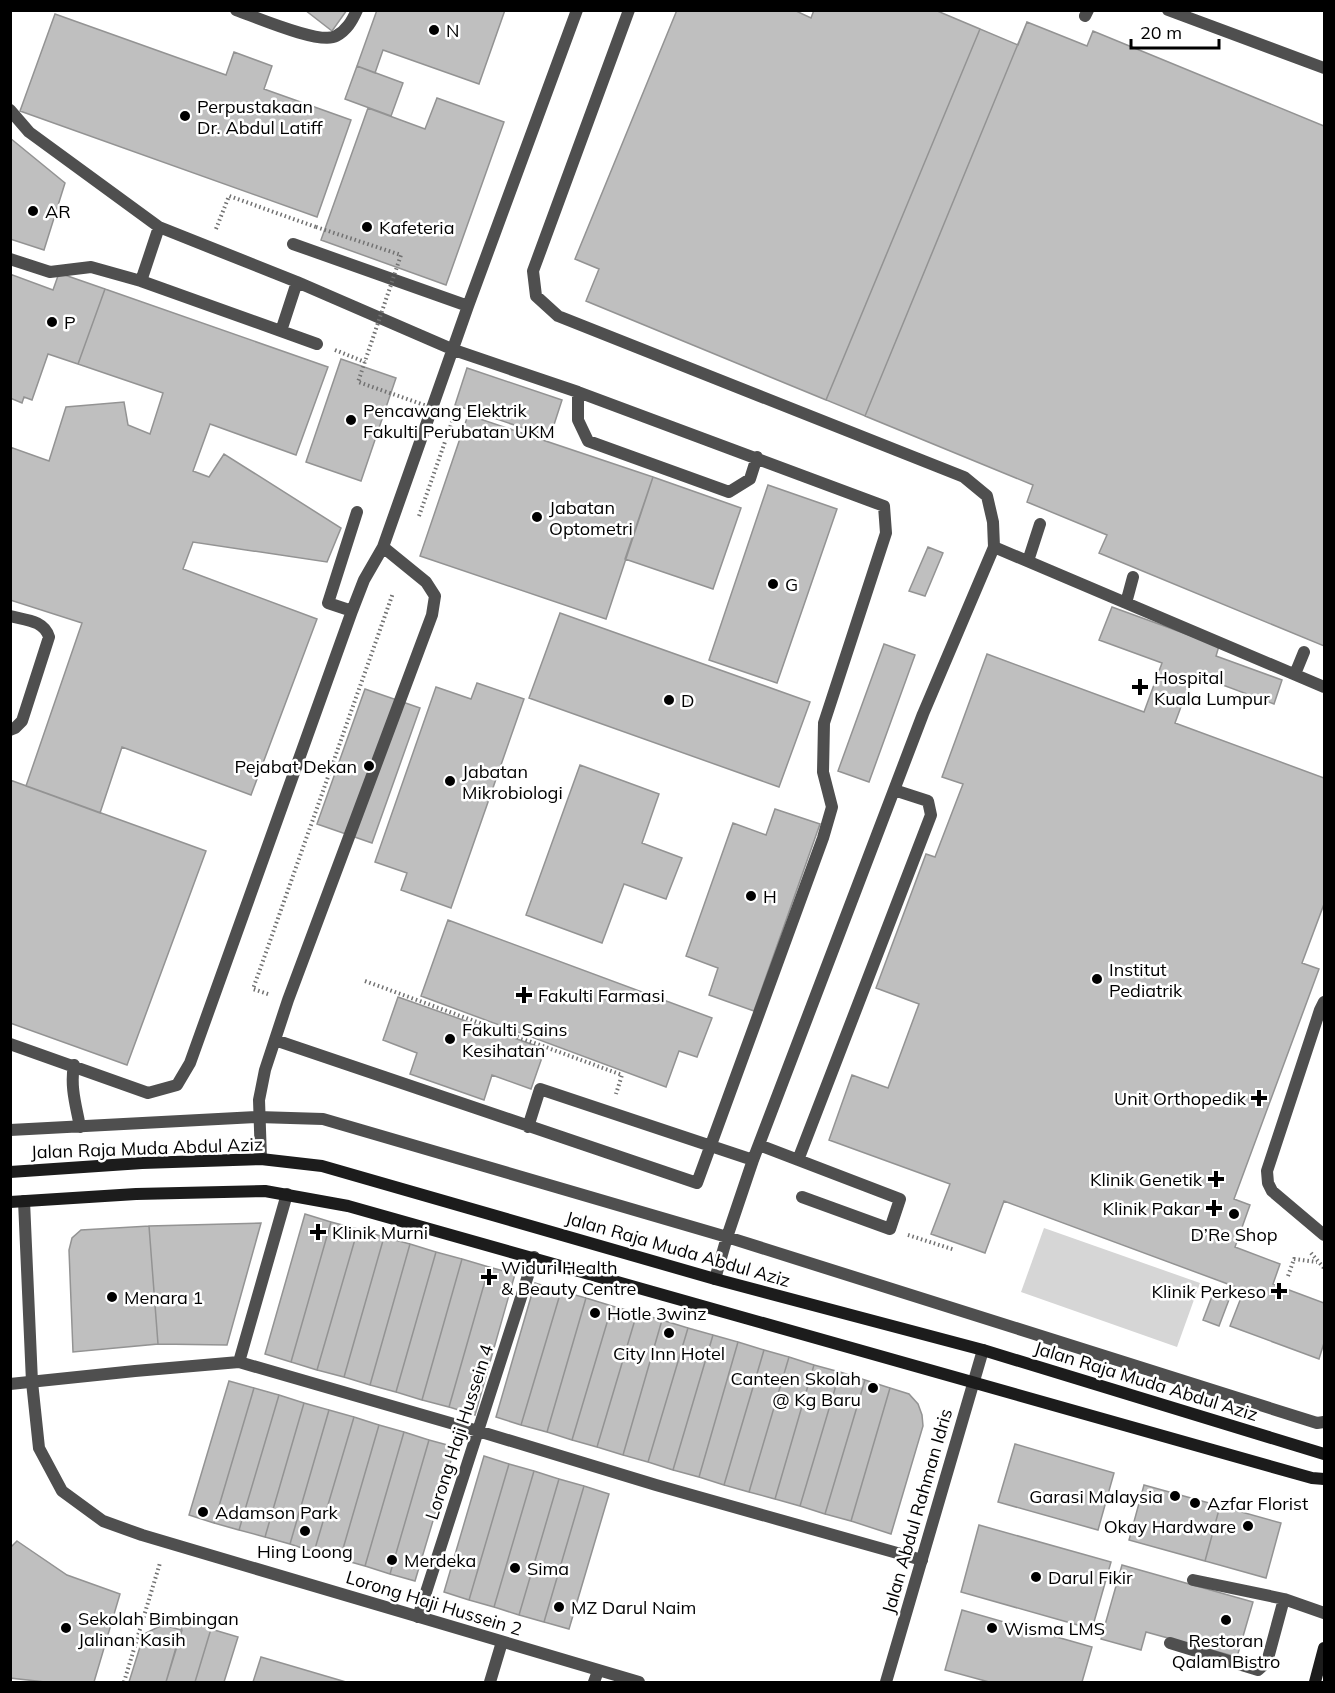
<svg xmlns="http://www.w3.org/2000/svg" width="1335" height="1693" font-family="Mulish,sans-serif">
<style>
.green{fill:#d6d6d6}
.building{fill:#bfbfbf;stroke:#939393;stroke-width:1.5}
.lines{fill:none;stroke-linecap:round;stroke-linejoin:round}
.path{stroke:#717171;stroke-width:4;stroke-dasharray:1.5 3;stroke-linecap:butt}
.lane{stroke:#4f4f4f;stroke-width:12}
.street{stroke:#4f4f4f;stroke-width:12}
.secondary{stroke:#1c1c1c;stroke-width:12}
.path-bridge{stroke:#717171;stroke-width:4;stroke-dasharray:1.5 3;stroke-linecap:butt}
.poi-dot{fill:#000;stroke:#fff;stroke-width:2}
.labels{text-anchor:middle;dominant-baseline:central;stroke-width:5;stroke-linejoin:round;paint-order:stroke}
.poi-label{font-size:18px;fill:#000;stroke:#fff;text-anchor:start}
.street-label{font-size:18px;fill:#000;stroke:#fff}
</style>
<rect width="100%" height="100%" fill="#fff"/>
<path class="green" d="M1044,1228l156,55 -23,64 -156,-55z"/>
<path class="building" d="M305,10h42l-15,21z
M377,10h128l-26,74 -96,-34 -8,23 -18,-7z
M677,10h117l17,8 3,-8h121l83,35 9,-23 60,24 6,-15 231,95v520l-225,-93 8,-18 -80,-33 6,-17 -447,-184 13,-32 -24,-10z
M677,10h117l17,8 3,-8h121l45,19 -154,371 -240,-99 13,-32 -24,-10z
M55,14l171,61 8,-23 38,14 -8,23 87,31 -34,97 -297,-106z
M1027,22l60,24 6,-15 231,95v520l-225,-93 8,-18 -80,-33 6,-17 -168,-69z
M357,66l46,17 -12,33 -46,-17z
M437,98l67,24 -58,163 -125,-45 47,-132 57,21z
M10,138l55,45 -21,67 -34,-11z
M59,273l46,16 -27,75 -30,-10 -16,46 -8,-3 -2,6 -12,-5v-124l43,16z
M105,289l223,78 -32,88 -86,-31 -17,47 16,6 15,-23 117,74 -14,34 -134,-20 -10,27 134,50 -66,176 -129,-48 -22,66 -74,-27 56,-163 -72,-23v-153l39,14 17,-54 58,-5 4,23 22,9 13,-41 -85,-29z
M341,359l55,19 -35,103 -55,-19z
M467,368l95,32 -12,37 -95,-32z
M468,415l185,62 -47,142 -186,-63z
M653,477l88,31 -28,81 -88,-30z
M768,485l69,24 -60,174 -68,-23z
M928,547l15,6 -18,43 -16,-5z
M1112,607l107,39 -3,10 66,24 -8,24 -81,-30 -18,49 149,55v126l-22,59 17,6 -85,230 16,6 -15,42 45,17 -7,20 51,19v40l-5,16 -89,-33 14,-36 -240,-89 -19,52 -54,-19 19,-50 -121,-44 23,-65 36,13 31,-84 -43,-16 50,-134 9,3 28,-73 -21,-7 45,-123 157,58 18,-49 -63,-23z
M560,613l250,89 -31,85 -250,-89z
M884,644l31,11 -46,127 -31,-11z
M477,683l47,16 -73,209 -50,-18 6,-17 -32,-11 61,-175 35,12z
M365,689l55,19 -48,135 -55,-19z
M580,765l79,29 -17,49 40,15 -16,41 -42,-15 -22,59 -76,-28z
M10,780l196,71 -79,214 -117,-42z
M775,809l45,15 -66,187 -45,-16 9,-27 -32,-12 47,-133 33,12z
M448,920l264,98 -15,39 -18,-6 -13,36 -245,-91z
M398,997l147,52 -14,40 -39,-14 -8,25 -74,-26 7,-21 -34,-13z
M305,1214l26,8 -40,140 -26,-8z
M331,1222l27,7 -41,141 -26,-8z
M261,1223l-34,122 -69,-1 -9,-118z
M149,1226l9,118 -85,8 -4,-102 3,-12 9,-8z
M358,1229l26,8 -40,140 -27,-7z
M384,1237l26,7 -40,141 -26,-8z
M410,1244l26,8 -40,140 -26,-7z
M436,1252l26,7 -40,141 -26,-8z
M462,1259l27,8 -40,140 -27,-7z
M489,1267l26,7 -40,141 -26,-8z
M535,1283l26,8 -40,134 -25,-8z
M561,1291l25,7 -39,134 -26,-7z
M1214,1291l16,6 -11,29 -16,-6z
M586,1298l26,8 -40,134 -25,-8z
M612,1306l25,7 -40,134 -25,-7z
M637,1313l25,7 -39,135 -26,-8z
M662,1320l26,8 -40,134 -25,-7z
M688,1328l25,7 -40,135 -25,-8z
M713,1335l25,7 -39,135 -26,-7z
M738,1342l26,8 -40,135 -25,-8z
M764,1350l25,7 -40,135 -25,-7z
M789,1357l25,8 -39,134 -26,-7z
M814,1365l26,7 -40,134 -25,-7z
M840,1372l25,8 -40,134 -25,-8z
M865,1380l25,8 -39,133 -26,-7z
M229,1381l25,7 -40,135 -25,-8z
M254,1388l25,7 -40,135 -25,-7z
M890,1388l19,6 9,10 4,11 1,11 -32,108 -40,-13z
M279,1395l25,8 -39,134 -26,-7z
M304,1403l25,7 -39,134 -25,-7z
M329,1410l25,7 -40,135 -24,-8z
M354,1417l25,8 -39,134 -26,-7z
M379,1425l25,7 -39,134 -25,-7z
M404,1432l25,8 -39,134 -25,-8z
M429,1440l26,7 -40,134 -25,-7z
M1015,1444l99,29 -16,57 -100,-28z
M484,1456l25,8 -40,136 -25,-8z
M509,1464l25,7 -40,136 -25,-7z
M534,1471l25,8 -40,136 -25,-8z
M559,1479l25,7 -40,136 -25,-7z
M1144,1485l76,21 -15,55 -76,-21z
M584,1486l25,8 -40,135 -25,-7z
M1220,1506l61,17 -15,55 -61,-17z
M979,1525l132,37 -19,67 -131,-37z
M17,1541l50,34 53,19 -26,88h-49l-35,-4v-130z
M1122,1565l131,37 -16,55 -91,-25 -5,18 -40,-11z
M962,1610l130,37 -10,35h-93l-44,-12z
M184,1620l27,9 -16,53h-29z
M162,1625l20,5 -16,52h-37l15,-48z
M211,1629l27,8 -14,45h-29z
M261,1657l85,25h-93z"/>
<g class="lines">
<path class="path" d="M216,229l13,-33 87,31
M335,350l30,12
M419,516l35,-100 -3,-1
M365,981l257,94 -6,19
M268,994l-15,-5 140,-396
M908,1235l47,15
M1311,1253l13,15
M1288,1276l6,-17 23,3
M124,1682l36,-119"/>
<path class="lane" d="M236,10c20,7 84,35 100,26 11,-6 16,-15 21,-26
M629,10l-96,261 3,25 22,20 406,161 23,19 6,26 1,25 330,140
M1168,10l156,58
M1085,16l3,-6
M10,110l19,22 130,95 138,55 157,68 124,42 306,114 2,27 -62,190 -1,49 9,35 -9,31 -126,345 -422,-143
M293,244l175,62
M10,259l40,13 41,-5 50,14 176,63
M141,281l18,-54
M281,331l16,-49
M578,392v28l10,21 141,51 21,-13 7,-22
M1028,561l12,-37
M1126,603l7,-26
M352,611l12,-31 19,-33 85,-241 109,-296
M10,616c15,4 34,4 39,21l-27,84 -7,7 -5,2
M1295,674l9,-22
M1324,1002l-4,8 -53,161 1,12 4,8 52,44
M10,1044l138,49 29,-8 13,-22 162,-452 -24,-8 29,-91
M74,1065c-4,22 2,40 6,62
M528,1127l12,-38 213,71
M10,1130l248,-13 65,2 404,118 590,186 7,-1
M759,1145l141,54 -10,30 -88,-32
M261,1159l-2,-59 6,-30 23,-70 144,-385 3,-19 -9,-14 -43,-35
M798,1160l133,-345 -3,-14 -34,-11
M715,1279l12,-42 26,-77 170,-446 71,-167
M239,1362l48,-168
M10,1384l125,-13 104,-9 239,69 178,54 266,75
M1193,1580l91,19 40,14
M418,1617l116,-360
M1170,1643l88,27 9,-8 17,-63
M490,1682l12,-40
M594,1682l4,-11"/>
<path class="street" d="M24,1201l8,181 7,66 23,43 41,30 39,14 497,147
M886,1682l97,-332"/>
<path class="secondary" d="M10,1172l132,-9 119,-4 61,7 393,113 268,71 341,104
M10,1202l126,-8 129,-3 83,15 964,272 12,1
M1315,1682l9,-34"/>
<path class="path-bridge" d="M316,227l85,28 -43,127 104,36"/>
</g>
<g class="poi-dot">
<circle cx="434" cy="30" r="6"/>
<circle cx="185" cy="116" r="6"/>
<circle cx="33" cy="211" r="6"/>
<circle cx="367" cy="227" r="6"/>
<circle cx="52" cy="322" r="6"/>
<circle cx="351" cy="420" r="6"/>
<circle cx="537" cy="517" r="6"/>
<circle cx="773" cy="584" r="6"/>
<path d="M1137 678h6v6h6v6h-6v6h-6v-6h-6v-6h6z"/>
<circle cx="669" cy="700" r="6"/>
<circle cx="369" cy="766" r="6"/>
<circle cx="450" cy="781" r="6"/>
<circle cx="751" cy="896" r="6"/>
<circle cx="1097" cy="979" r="6"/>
<path d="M521 986h6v6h6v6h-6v6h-6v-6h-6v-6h6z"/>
<circle cx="450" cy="1039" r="6"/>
<path d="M1256 1089h6v6h6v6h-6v6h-6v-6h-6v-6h6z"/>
<path d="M1213 1170h6v6h6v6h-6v6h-6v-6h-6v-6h6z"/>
<path d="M1211 1199h6v6h6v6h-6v6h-6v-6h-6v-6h6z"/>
<circle cx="1234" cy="1214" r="6"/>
<path d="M315 1223h6v6h6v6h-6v6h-6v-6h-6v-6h6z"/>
<path d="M486 1268h6v6h6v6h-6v6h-6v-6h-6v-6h6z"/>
<path d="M1276 1282h6v6h6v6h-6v6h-6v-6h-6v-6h6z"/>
<circle cx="112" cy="1297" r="6"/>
<circle cx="595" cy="1313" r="6"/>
<circle cx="669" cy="1333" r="6"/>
<circle cx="873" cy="1388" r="6"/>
<circle cx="1175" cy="1496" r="6"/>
<circle cx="1195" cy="1503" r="6"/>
<circle cx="203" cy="1512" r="6"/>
<circle cx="1248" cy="1526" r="6"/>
<circle cx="305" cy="1531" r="6"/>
<circle cx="392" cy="1560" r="6"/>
<circle cx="515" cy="1568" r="6"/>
<circle cx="1036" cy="1577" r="6"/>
<circle cx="559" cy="1607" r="6"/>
<circle cx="1226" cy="1620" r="6"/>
<circle cx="66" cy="1628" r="6"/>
<circle cx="992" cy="1628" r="6"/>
</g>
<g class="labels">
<g class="poi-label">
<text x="446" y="30">N</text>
<text x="197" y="106">Perpustakaan<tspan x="197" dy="21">Dr. Abdul Latiff</tspan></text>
<text x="45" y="211">AR</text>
<text x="379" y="227">Kafeteria</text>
<text x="64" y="322">P</text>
<text x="363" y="410">Pencawang Elektrik<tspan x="363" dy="21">Fakulti Perubatan UKM</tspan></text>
<text x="549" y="507">Jabatan<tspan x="549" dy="21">Optometri</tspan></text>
<text x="785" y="584">G</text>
<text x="1154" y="677">Hospital<tspan x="1154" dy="21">Kuala Lumpur</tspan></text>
<text x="681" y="700">D</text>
<text x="357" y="766" text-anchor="end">Pejabat Dekan</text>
<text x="462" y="771">Jabatan<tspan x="462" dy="21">Mikrobiologi</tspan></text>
<text x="763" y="896">H</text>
<text x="1109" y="969">Institut<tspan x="1109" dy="21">Pediatrik</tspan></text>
<text x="538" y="995">Fakulti Farmasi</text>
<text x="462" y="1029">Fakulti Sains<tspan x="462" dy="21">Kesihatan</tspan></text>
<text x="1246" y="1098" text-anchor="end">Unit Orthopedik</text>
<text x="1202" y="1179" text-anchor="end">Klinik Genetik</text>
<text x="1200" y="1208" text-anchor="end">Klinik Pakar</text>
<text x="332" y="1232">Klinik Murni</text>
<text x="1234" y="1234" text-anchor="middle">D’Re Shop</text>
<text x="501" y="1267">Widuri Health<tspan x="501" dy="21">&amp; Beauty Centre</tspan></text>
<text x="1266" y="1291" text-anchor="end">Klinik Perkeso</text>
<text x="124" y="1297">Menara 1</text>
<text x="607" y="1313">Hotle 3winz</text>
<text x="669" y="1353" text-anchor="middle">City Inn Hotel</text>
<text x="861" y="1378" text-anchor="end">Canteen Skolah<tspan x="861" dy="21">@ Kg Baru</tspan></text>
<text x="1163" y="1496" text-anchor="end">Garasi Malaysia</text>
<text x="1207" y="1503">Azfar Florist</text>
<text x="215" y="1512">Adamson Park</text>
<text x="1236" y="1526" text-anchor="end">Okay Hardware</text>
<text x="305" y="1551" text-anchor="middle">Hing Loong</text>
<text x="404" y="1560">Merdeka</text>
<text x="527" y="1568">Sima</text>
<text x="1048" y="1577">Darul Fikir</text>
<text x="571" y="1607">MZ Darul Naim</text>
<text x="78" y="1618">Sekolah Bimbingan<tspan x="78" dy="21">Jalinan Kasih</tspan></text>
<text x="1004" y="1628">Wisma LMS</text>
<text x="1226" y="1640" text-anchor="middle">Restoran<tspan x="1226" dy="21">Qalam Bistro</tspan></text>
</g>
<g class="street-label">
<text transform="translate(147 1148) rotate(-2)">Jalan Raja Muda Abdul Aziz</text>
<text transform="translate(678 1249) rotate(16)">Jalan Raja Muda Abdul Aziz</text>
<text transform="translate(1146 1381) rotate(17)">Jalan Raja Muda Abdul Aziz</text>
<text transform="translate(459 1432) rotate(-72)">Lorong Haji Hussein 4</text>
<text transform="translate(917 1511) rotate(-74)">Jalan Abdul Rahman Idris</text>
<text transform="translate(434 1603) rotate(17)">Lorong Haji Hussein 2</text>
</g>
</g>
<rect width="1335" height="1693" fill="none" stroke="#000000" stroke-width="24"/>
<path d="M1131 39v9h88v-9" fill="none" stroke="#000000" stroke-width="3"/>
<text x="1140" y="39" font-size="18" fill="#000000" stroke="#ffffff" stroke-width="4.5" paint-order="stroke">20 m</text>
</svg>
